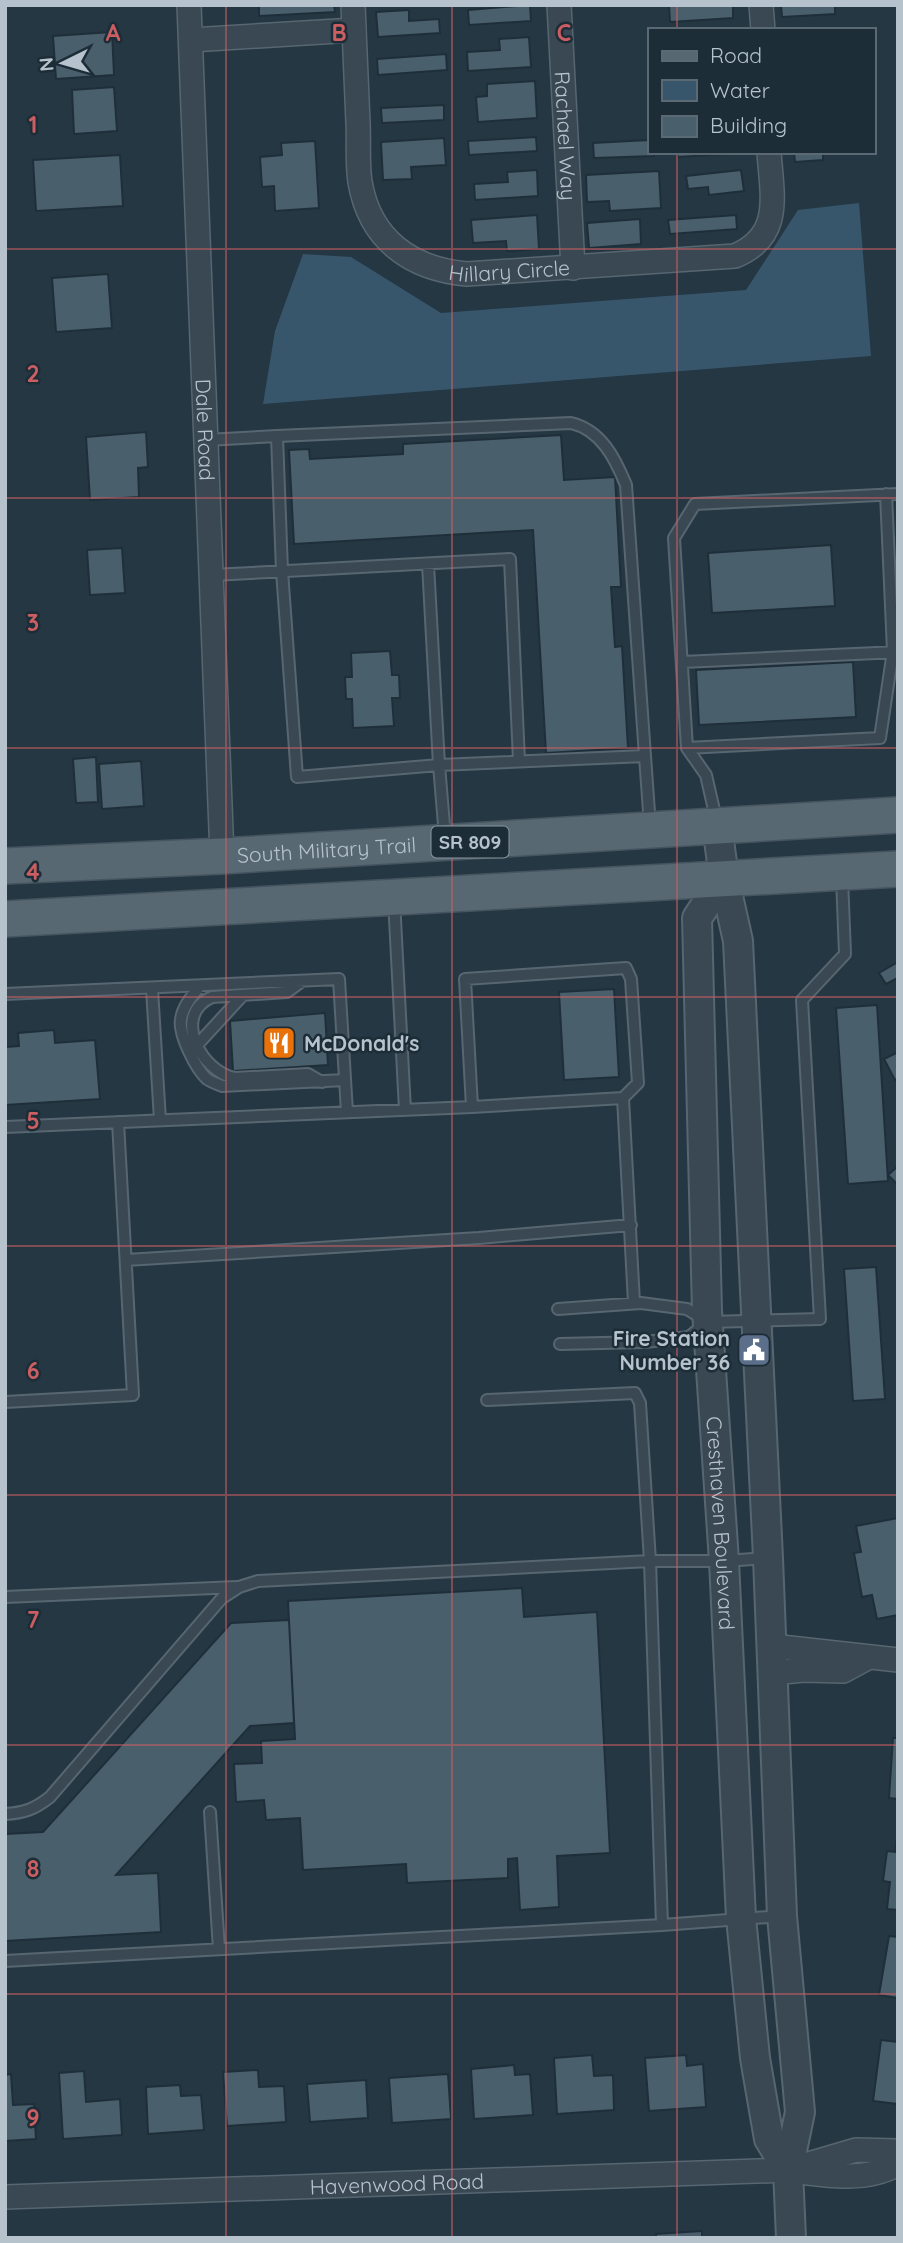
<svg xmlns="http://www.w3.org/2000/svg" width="903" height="2243" font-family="Quicksand,sans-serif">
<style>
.water{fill:#37566c}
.building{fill:#4a5f6c;stroke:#1f2f3a;stroke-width:2}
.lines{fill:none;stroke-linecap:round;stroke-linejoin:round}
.service-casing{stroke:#576670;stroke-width:14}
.minor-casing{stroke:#576670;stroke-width:26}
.tertiary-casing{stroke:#576670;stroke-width:32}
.primary-casing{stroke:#46545f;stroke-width:38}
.service{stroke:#394853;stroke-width:10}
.minor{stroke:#394853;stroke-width:23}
.tertiary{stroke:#394853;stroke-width:28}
.primary{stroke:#576873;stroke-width:35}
.grid{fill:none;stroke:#cb5e62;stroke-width:2;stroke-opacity:0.55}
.labels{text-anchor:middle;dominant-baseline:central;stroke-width:5;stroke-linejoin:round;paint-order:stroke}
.shield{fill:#1d2d38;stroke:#8896a0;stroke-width:2}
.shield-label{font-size:19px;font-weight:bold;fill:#b6c3cd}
.street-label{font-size:21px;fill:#b6c3cd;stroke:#1d2d38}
.poi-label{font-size:21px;font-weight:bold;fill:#b6c3cd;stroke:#1d2d38;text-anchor:start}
.grid-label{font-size:23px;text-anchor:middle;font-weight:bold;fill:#cb5e62;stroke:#1d2d38;stroke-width:5;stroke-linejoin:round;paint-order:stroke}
</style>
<rect width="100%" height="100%" fill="#243743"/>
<path class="water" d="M859,203l12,153 -608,48 12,-73 28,-77 48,3 90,56 305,-23 52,-80z"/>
<path class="building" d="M259,5h75l1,7 -76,4z
M530,5l1,16 -62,4 -1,-15z
M669,5h64v13l-63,4z
M781,5h54v9l-53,3z
M409,10v11l30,-2 1,14 -62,4 -2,-25z
M112,32l2,43 -58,4 -3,-43z
M529,37l2,30 -63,4 -1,-19 33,-2 -1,-11z
M446,54l1,16 -69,5 -1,-16z
M535,81l2,37 -59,4 -2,-25 11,-1v-12z
M114,87l3,44 -43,3 -2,-44z
M444,105v15l-62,3 -1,-15z
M536,137l1,14 -68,4 -1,-14z
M444,138l2,27 -35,2 1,12 -29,1 -2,-38z
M649,140v12h5v4l-60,2 -1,-15z
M315,141l4,67 -44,3 -1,-25 -12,1 -2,-30 22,-2 -1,-12z
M677,152h64l1,1 -64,4z
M794,152h29v8l-28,2z
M120,155l3,51 -87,5 -3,-51z
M537,170l1,26 -63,4 -1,-16 34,-2 -1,-10z
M741,170l3,21 -35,4 -1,-8 -20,2 -2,-13z
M659,171l2,37 -51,3 -1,-10 -22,1 -1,-27z
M537,215l2,34 -32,2 -1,-10 -33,2 -2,-23z
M736,215l1,14 -67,5 -2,-14z
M640,219l1,25 -52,4 -2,-25z
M108,274l4,54 -56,4 -4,-54z
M146,432l2,35 -10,1 1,29 -49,3 -4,-63z
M561,435l3,45 51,-3 6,110h-10l4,60 7,-1 6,102 -82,5 -13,-223 -239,14 -5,-94 20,-1 1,10 93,-5v-10z
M831,545l4,61 -123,7 -4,-60z
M122,548l3,45 -35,2 -3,-45z
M390,651l2,24h7l1,23h-8l2,28 -41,2 -1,-29h-6l-1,-22h7l-1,-24z
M853,662l3,55 -157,8 -3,-55z
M96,757l2,45 -22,1 -3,-44z
M141,761l3,45 -42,3 -3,-45z
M898,962v16l-12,6 -7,-11z
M614,989l5,88 -55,3 -5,-88z
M877,1005l11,176 -40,3 -12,-176z
M325,1013l3,52 -95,6 -3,-50z
M54,1030l1,13 40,-3 5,59 -95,6v-58l14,-1 -1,-13z
M898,1052v27l-3,1 -11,-21z
M898,1166v19l-10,-10z
M876,1267l9,132 -32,2 -9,-132z
M898,1518v97l-21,4 -5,-24 -10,2 -8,-44 7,-1 -5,-26z
M522,1588l2,29 73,-5 13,241 -53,3 2,51 -39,3 -3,-52 -9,1v19l-101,5 -1,-19 -103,6 -3,-52 -34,2 -2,-20 -28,2 -2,-38 28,-1 -1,-22 34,-2 -7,-138z
M289,1620l5,103 -44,3 -134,149 42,-2 3,59 -156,9v-107l38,-2 188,-209z
M893,1738h5v61l-9,-1z
M898,1831v79l-11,-1 3,-27 -7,-1 4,-30 8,1z
M889,1936l9,1v61l-19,-3z
M881,2040l17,2v62l-25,-3z
M592,2055l2,21 19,-1 1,35 -57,4 -3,-56z
M686,2055l1,11 16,-2 3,43 -57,4 -4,-53z
M514,2065l1,10 15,-1 3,41 -59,4 -3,-50z
M258,2070l1,17 25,-1 2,36 -59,4 -4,-54z
M84,2071l2,31 34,-3 2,36 -59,4 -4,-66z
M11,2074l2,31 21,-1 2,35 -31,2v-66z
M448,2074l3,45 -59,4 -3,-45z
M366,2080l2,38 -58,4 -3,-38z
M180,2085l1,11 20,-1 3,35 -56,4 -2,-47z
M702,2231v7h-46v-4z"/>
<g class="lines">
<defs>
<path id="service" d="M277,436l294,-13c30,7 44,35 55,62l19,271
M206,440l71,-4 5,135 15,206 142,-12 -11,-201
M212,575l298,-16 9,202
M682,662l216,-10
M687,748l193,-10 13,-87 -7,-157
M717,823l-11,-48 -19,-27 -13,-210 21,-34 203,-10
M445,837l-6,-72 206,-9 5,70
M394,900l11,210
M302,981l-15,11 -75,5c-41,18 -11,75 23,81l73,-4 14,8
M200,986c-8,10 -17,20 -19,33 -3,15 15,50 26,60 4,3 10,5 15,7l123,-6
M152,989l8,131
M5,994l334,-15 8,133
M198,1044l45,-49
M623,1098l-151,9 -7,-128 161,-11 5,11 7,104 -15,15 11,205
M5,1127l467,-20
M126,1260l353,-22 152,-13
M558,1309l83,-6 46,6 21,13 112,-3 -18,-319 43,-46 -3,-76
M560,1344l85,-2 44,-5 17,-14
M487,1400l148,-7 5,10 10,158 12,364
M5,1402l128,-7 -15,-273
M5,1597l232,-10
M210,1812l9,137
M5,1814c19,-1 30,-5 45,-17l172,-199 17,-11 19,-6 392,-20h74l42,-3
M5,1961l657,-36 120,-9"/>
<g id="minor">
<path id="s1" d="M189,5l33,851"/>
<path id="s2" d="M353,5c2,39 3,79 5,118 1,19 -1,39 2,59 10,58 51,87 107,92l268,-18c48,-20 37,-60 34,-104"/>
<path id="s3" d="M559,5l14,263"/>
<path d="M761,5l2,25"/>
<path d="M191,40l163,-10"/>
<path d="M772,1646l126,14"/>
<path d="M772,1673l32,-3 39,1 26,-14"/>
<path d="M795,2168l61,-18 42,1"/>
<path id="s4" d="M5,2197l783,-27c36,5 77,13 110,-6"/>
</g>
<g id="tertiary">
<path d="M717,825l7,53 14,63 30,617 14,358 18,196 -12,58 3,68"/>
<path id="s5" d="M724,878l-27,40 10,393 17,250 17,357 14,140 14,81 19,31"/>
</g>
<g id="primary">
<path id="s6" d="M5,866l217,-10 676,-41"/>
<path d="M5,919l893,-50"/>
</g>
</defs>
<use href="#service" class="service-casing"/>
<use href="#minor" class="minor-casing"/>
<use href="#tertiary" class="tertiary-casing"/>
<use href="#primary" class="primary-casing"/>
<use href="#service" class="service"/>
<use href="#minor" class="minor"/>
<use href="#tertiary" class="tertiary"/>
<use href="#primary" class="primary"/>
</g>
<path class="grid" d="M226,5v2233M452,5v2233M677,5v25M677,152v2086M5,249h893M5,498h893M5,748h893M5,997h893M5,1246h893M5,1495h893M5,1745h893M5,1994h893"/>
<defs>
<symbol id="restaurant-square" viewBox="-11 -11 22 22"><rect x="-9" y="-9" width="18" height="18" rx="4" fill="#e8710a" stroke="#1d2d38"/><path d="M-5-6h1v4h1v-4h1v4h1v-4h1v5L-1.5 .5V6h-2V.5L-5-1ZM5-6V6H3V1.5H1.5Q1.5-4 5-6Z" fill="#fff"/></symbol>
<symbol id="civic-square" viewBox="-11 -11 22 22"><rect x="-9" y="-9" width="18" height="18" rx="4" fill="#5c6f8a" stroke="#1d2d38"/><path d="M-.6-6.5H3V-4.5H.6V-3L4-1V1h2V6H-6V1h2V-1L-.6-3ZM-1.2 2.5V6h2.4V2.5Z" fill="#fff"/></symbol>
</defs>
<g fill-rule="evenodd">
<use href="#restaurant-square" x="260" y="1024" width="38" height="38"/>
<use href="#civic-square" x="735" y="1331" width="38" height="38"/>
</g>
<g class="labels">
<rect class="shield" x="431.5" y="826.5" width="77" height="31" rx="5"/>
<g class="shield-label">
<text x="470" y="842">SR 809</text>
</g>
<g class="street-label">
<text stroke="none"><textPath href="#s3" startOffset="131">Rachael Way</textPath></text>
<text stroke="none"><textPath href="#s2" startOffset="373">Hillary Circle</textPath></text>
<text stroke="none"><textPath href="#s1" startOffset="425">Dale Road</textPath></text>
<text stroke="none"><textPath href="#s6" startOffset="322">South Military Trail</textPath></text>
<text stroke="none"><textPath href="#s5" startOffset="654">Cresthaven Boulevard</textPath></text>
<text stroke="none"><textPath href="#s4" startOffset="392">Havenwood Road</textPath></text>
</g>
<g class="poi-label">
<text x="304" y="1043">McDonald's</text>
<text x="730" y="1338" text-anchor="end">Fire Station<tspan x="730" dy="24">Number 36</tspan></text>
</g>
</g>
<g class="grid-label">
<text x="113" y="41">A</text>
<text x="339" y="41">B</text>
<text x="564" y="41">C</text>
<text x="33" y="133">1</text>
<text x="33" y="382">2</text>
<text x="33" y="631">3</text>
<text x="33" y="880">4</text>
<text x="33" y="1129">5</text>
<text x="33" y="1379">6</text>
<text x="33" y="1628">7</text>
<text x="33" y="1877">8</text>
<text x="33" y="2126">9</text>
</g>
<rect width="903" height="2243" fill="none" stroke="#b6c3cd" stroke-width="14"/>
<rect x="648" y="28" width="228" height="126" fill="#1d2d38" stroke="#5a6974" stroke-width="2"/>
<rect x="662" y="51" width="35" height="10" fill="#576873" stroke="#5a6974" stroke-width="2"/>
<text x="710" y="63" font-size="21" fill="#b6c3cd">Road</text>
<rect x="662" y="80" width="35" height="21" fill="#37566c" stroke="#5a6974" stroke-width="2"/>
<text x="710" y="98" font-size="21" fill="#b6c3cd">Water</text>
<rect x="662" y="116" width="35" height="21" fill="#4a5f6c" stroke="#5a6974" stroke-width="2"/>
<text x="710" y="133" font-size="21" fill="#b6c3cd">Building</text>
<g transform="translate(63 63) rotate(265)" stroke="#1d2d38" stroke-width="5" paint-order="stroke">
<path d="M0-5L12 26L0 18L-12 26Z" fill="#b6c3cd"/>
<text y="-10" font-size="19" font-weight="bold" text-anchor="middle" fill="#b6c3cd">N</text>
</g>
</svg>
